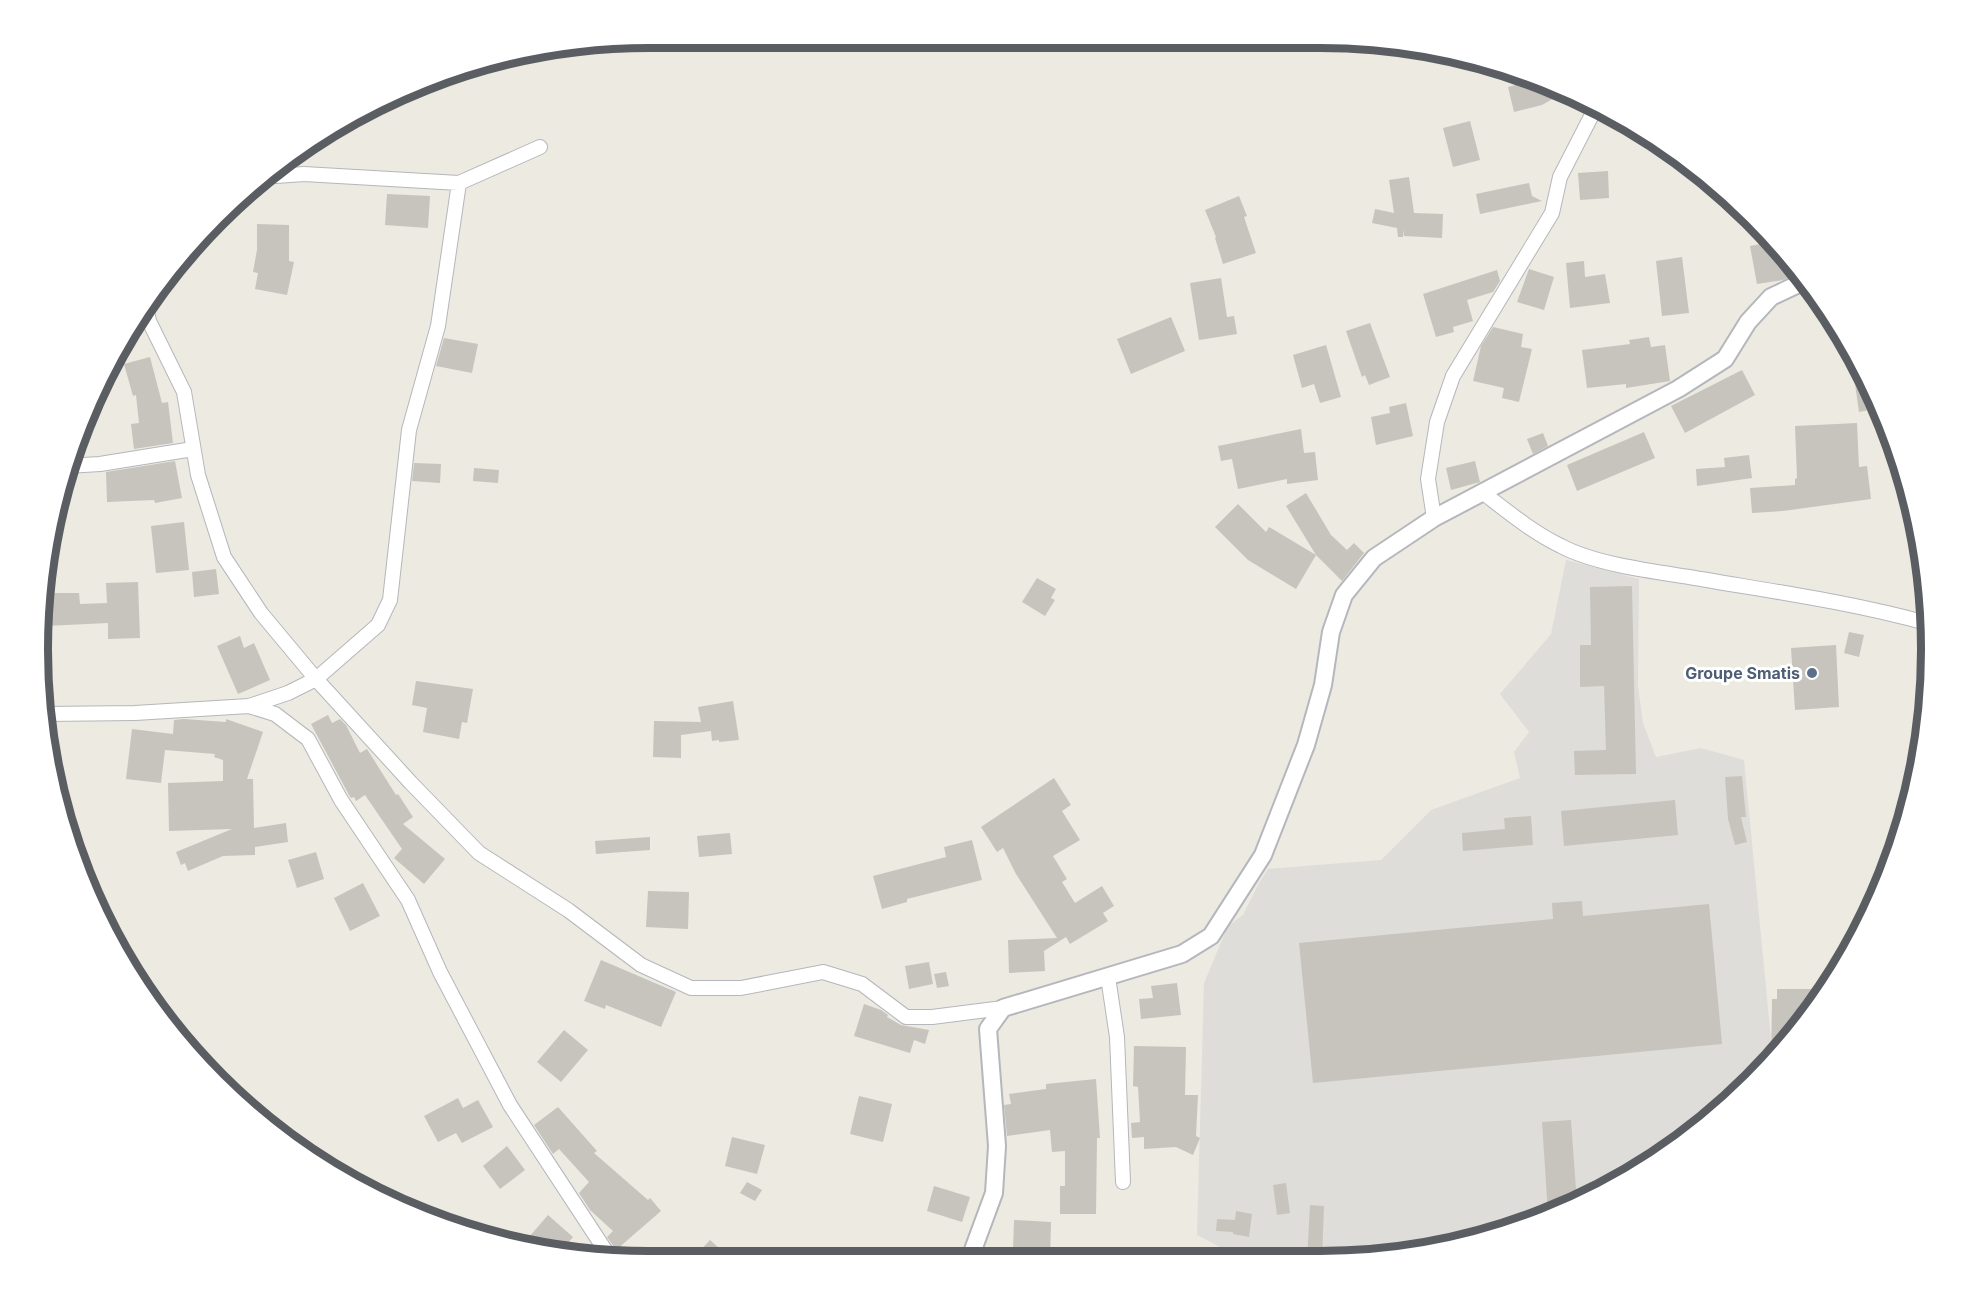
<svg xmlns="http://www.w3.org/2000/svg" width="1969" height="1299" font-family="Inter,sans-serif">
<style>
.industrial{fill:#dfddd9}
.building{fill:#c7c4be}
.lines{fill:none;stroke-linecap:round;stroke-linejoin:round}
.minor-casing{stroke:#b4b7bb;stroke-width:16}
.tertiary-casing{stroke:#b4b7bb;stroke-width:20}
.minor{stroke:#fff;stroke-width:14}
.tertiary{stroke:#fff;stroke-width:16}
.service-dot{fill:#5c6f8a;stroke:#fff;stroke-width:2}
.labels{text-anchor:middle;dominant-baseline:central;stroke-width:6;stroke-linejoin:round;paint-order:stroke}
.service-label{font-size:16px;font-weight:bold;fill:#4e5e75;stroke:#fff;text-anchor:end}
.rim{fill:none;stroke:#5a5d61;stroke-width:8}
</style>
<rect width="100%" height="100%" fill="#eceae1"/>
<path class="industrial" d="M1566,560l73,19 -1,107 5,37 13,34 45,-9 43,12 29,300 -81,75 -102,64 -112,42 -119,19h-114l-48,-25 7,-252 24,-57 15,-11 16,-32 9,-14 113,-9 50,-50 89,-32 -6,-26 15,-20 -29,-38 51,-60z"/>
<path class="building" d="M1538,79l28,12 -24,14 -28,7 -6,-25z
M1470,121l10,39 -27,7 -10,-39z
M1608,171l1,27 -29,2 -2,-27z
M1409,177l5,36 29,1 -1,24 -38,-2 -1,-6v7h-5l-1,-9 -25,-5 3,-14 19,4 -5,-33z
M1529,183l3,13 10,5 -62,13 -4,-20z
M387,194l43,2 -2,32 -43,-3z
M1239,196l8,20 -3,1 12,36 -33,11 -8,-26 1,-1 -11,-27z
M257,224l32,1v36l5,1 -7,33 -32,-6 3,-16 -5,-1 4,-22z
M1772,242l20,21 2,12 -11,5 -26,4 -7,-38z
M1682,257l7,56 -27,3 -6,-55z
M1584,261l1,16 20,-3 5,29 -40,5 -4,-45z
M1529,269l25,8 -10,33 -27,-8z
M1497,270l3,11 -7,11 -26,8 6,21 -20,6 1,5 -18,5 -13,-43z
M1221,278l6,39 7,-1 3,18 -38,6 -9,-57z
M1171,317l14,34 -54,23 -14,-35z
M1370,323l20,54 -21,8 -4,-10 -3,2 -16,-46z
M1493,327l30,7 -2,13 11,2 -13,53 -17,-4 2,-10 -31,-7 8,-35z
M1649,337l2,10 14,-2 5,36 -44,7v-4l-39,4 -5,-38 48,-6 -1,-4z
M444,338l34,6 -6,29 -36,-7z
M1326,345l15,52 -21,6 -6,-19 -12,4 -9,-33z
M150,357l12,46 6,-1 5,41 -39,6 -3,-25 8,-1 -3,-28 -3,1 -9,-32z
M1742,370l13,25 -70,38 -14,-27z
M1869,381l10,27 -20,4 -4,-28z
M1406,403l7,33 -37,9 -5,-28 19,-4 -1,-6z
M1857,423l2,44 8,-1 4,33 -88,12 -31,2 -2,-25 45,-3v-6l2,-1 -2,-52z
M1301,429l3,24 11,-1 3,28 -31,4v-5l-49,10 -6,-30 -11,2 -3,-15z
M1644,432l11,26 -78,33 -10,-26z
M1543,433l5,13 -15,8 -6,-15z
M1749,455l3,23 -55,8 -1,-17 29,-2 -1,-9z
M175,461l7,37 -27,5 -1,-3 -47,2 -1,-30z
M1475,461l5,21 -29,8 -5,-22z
M414,463l27,1 -1,19 -28,-2z
M474,468l25,2 -1,13 -25,-2z
M1306,493l25,42 16,15 7,-7 10,10 -22,28 -26,-26 -20,34 -48,-29 -33,-33 23,-23 28,28 3,-5 47,28 -30,-49z
M184,522l5,48 -33,3 -5,-47z
M216,569l3,25 -25,3 -2,-25z
M1037,578l19,11 -5,9 4,2 -10,16 -23,-14z
M138,582l2,56 -32,1v-16l-63,3v-3h-5l-1,-14 2,-16h38l1,11 27,-1 -1,-20z
M1632,586l4,188 -61,1 -1,-24 32,-1 -2,-64 -24,1v-42h11l-1,-58z
M1849,632l15,3 -5,22 -15,-4z
M240,636l4,12 10,-5 16,37 -32,14 -21,-48z
M1836,645l3,62 -44,3 -4,-62z
M416,681l57,8 -6,34 -5,-1 -3,17 -36,-7 4,-24 -15,-3z
M733,701l6,39 -20,2v-2l-7,1 -1,-10 -30,4v23l-28,-1 1,-36 47,1 -3,-15z
M328,715l4,8 8,-4 6,6 14,28 7,-4 29,46 2,-1 15,23 -10,7 42,35 -21,25 -30,-26 8,-9 -37,-54 -9,6 -2,-4 -3,1 -2,-3 -38,-71z
M184,719l42,3v-3l37,13 -16,47h6l1,49 32,-5 2,19 -33,5v8l-32,1 -35,15 -3,-8 -4,2 -5,-13 56,-23 -63,2 -1,-48 55,-2v-21l-9,-3 1,-3 -50,-4 -4,33 -35,-4 6,-50 41,5 1,-14z
M1742,776l4,41h-5l6,25 -12,3 -7,-26 -3,-42z
M1054,778l17,27 -9,6 18,29 -27,16 14,23 -5,3 13,21 27,-17 12,20 -11,7 5,8 -38,23 -4,-7 -22,14 1,20 -36,2 -1,-33 49,-2 -41,-64 -13,-26 -6,4 -16,-25z
M1675,800l3,35 -114,11 -3,-35z
M1531,816l2,29 -70,6 -1,-18 43,-4 -1,-11z
M730,833l2,21 -33,3 -2,-21z
M650,837v13l-54,4 -1,-13z
M972,840l10,40 -75,19v3l-25,7 -9,-33 73,-19 -2,-10z
M316,852l8,27 -27,9 -9,-28z
M363,883l17,33 -30,15 -16,-33z
M648,891l41,1 -1,37 -42,-2z
M1582,901l1,15 126,-12 13,140 -409,39 -14,-140 254,-24 -1,-16z
M601,960l75,32 -15,35 -55,-22 -1,4 -21,-8z
M929,962l4,22 -24,5 -4,-23z
M946,972l3,14 -12,2 -3,-14z
M1177,983l4,32 -40,4 -2,-20 14,-1 -2,-12z
M1777,989h49l-47,64 -8,8 1,-62h5z
M864,1004l17,6 7,5 -1,2 14,8 28,5 -4,14 -11,-4 -4,13 -56,-17z
M564,1030l24,20 -27,32 -24,-20z
M1134,1046l52,1 -1,48h13l-2,41 4,2 -7,17 -17,-8 -32,2v-12l-12,1 -1,-15 9,-1 -2,-35 -5,-1z
M1096,1079l4,59h-3l-1,76h-36v-28h5v-35l-13,1 -2,-22 -43,6 -3,-31 7,-1 -2,-10 37,-5v-5z
M859,1096l33,8 -9,38 -33,-8z
M458,1098l5,10 15,-8 15,27 -31,16 -6,-10 -18,9 -14,-26z
M558,1107l39,44 -3,2 54,47 2,-2 11,13 -45,39 -9,-13 6,-6 -23,-21 -11,-17 10,-11 -30,-33 -6,5 -19,-29z
M1571,1120l6,83 -29,11 -6,-92z
M732,1137l33,8 -8,29 -32,-8z
M507,1146l18,24 -25,19 -17,-23z
M747,1182l15,8 -7,11 -15,-8z
M1286,1183l4,30 -13,2 -4,-30z
M934,1186l36,11 -8,25 -35,-11z
M1310,1205l14,1 -2,54h-15z
M1236,1211l16,3 -3,23 -16,-3v-2l-17,-1 1,-12 18,1z
M548,1215l25,22 -14,17 -14,-3 -16,-14z
M1014,1220l37,2 -1,37 -29,-1v-4l-8,-1z
M710,1240l19,17h-35z"/>
<g class="lines">
<defs>
<path id="minor" d="M262,177l42,-3 155,9 81,-36
M146,307l3,14 35,71 14,83 26,82 37,56 55,66 95,104 68,70 89,57 73,55 50,23h50l82,-16 39,12 44,33h26l71,-9
M67,466l33,-2 93,-15
M1482,492c25,19 50,40 79,54 34,18 89,25 128,31 81,14 162,25 241,47
M1434,518l-6,-39 9,-57 16,-46 99,-163 8,-36 37,-72
M249,706l26,8 33,25 33,61 67,100 32,72 70,133 99,151
M46,714l89,-1 114,-7 39,-13 28,-14 62,-54 12,-25 19,-170 29,-104 21,-143
M1108,977l9,60 6,145"/>
<path id="tertiary" d="M970,1258l24,-65 3,-47 -9,-117 15,-21 179,-54 29,-18 52,-81 43,-110 17,-60 8,-53 13,-37 30,-37 60,-40 244,-129 47,-30 23,-37 23,-25 36,-17"/>
</defs>
<use href="#minor" class="minor-casing"/>
<use href="#tertiary" class="tertiary-casing"/>
<use href="#minor" class="minor"/>
<use href="#tertiary" class="tertiary"/>
</g>
<circle class="service-dot" cx="1812" cy="673" r="6"/>
<g class="labels">
<g class="service-label">
<text x="1800" y="673">Groupe Smatis</text>
</g>
</g>
<path d="M0 0H1969V1299H0ZM649 48H1320A601 601 0 0 1 1921 649V650A601 601 0 0 1 1320 1251H649A601 601 0 0 1 48 650V649A601 601 0 0 1 649 48Z" fill="#fff" fill-rule="evenodd"/>
<path class="rim" d="M649 48H1320A601 601 0 0 1 1921 649V650A601 601 0 0 1 1320 1251H649A601 601 0 0 1 48 650V649A601 601 0 0 1 649 48Z"/>
</svg>
